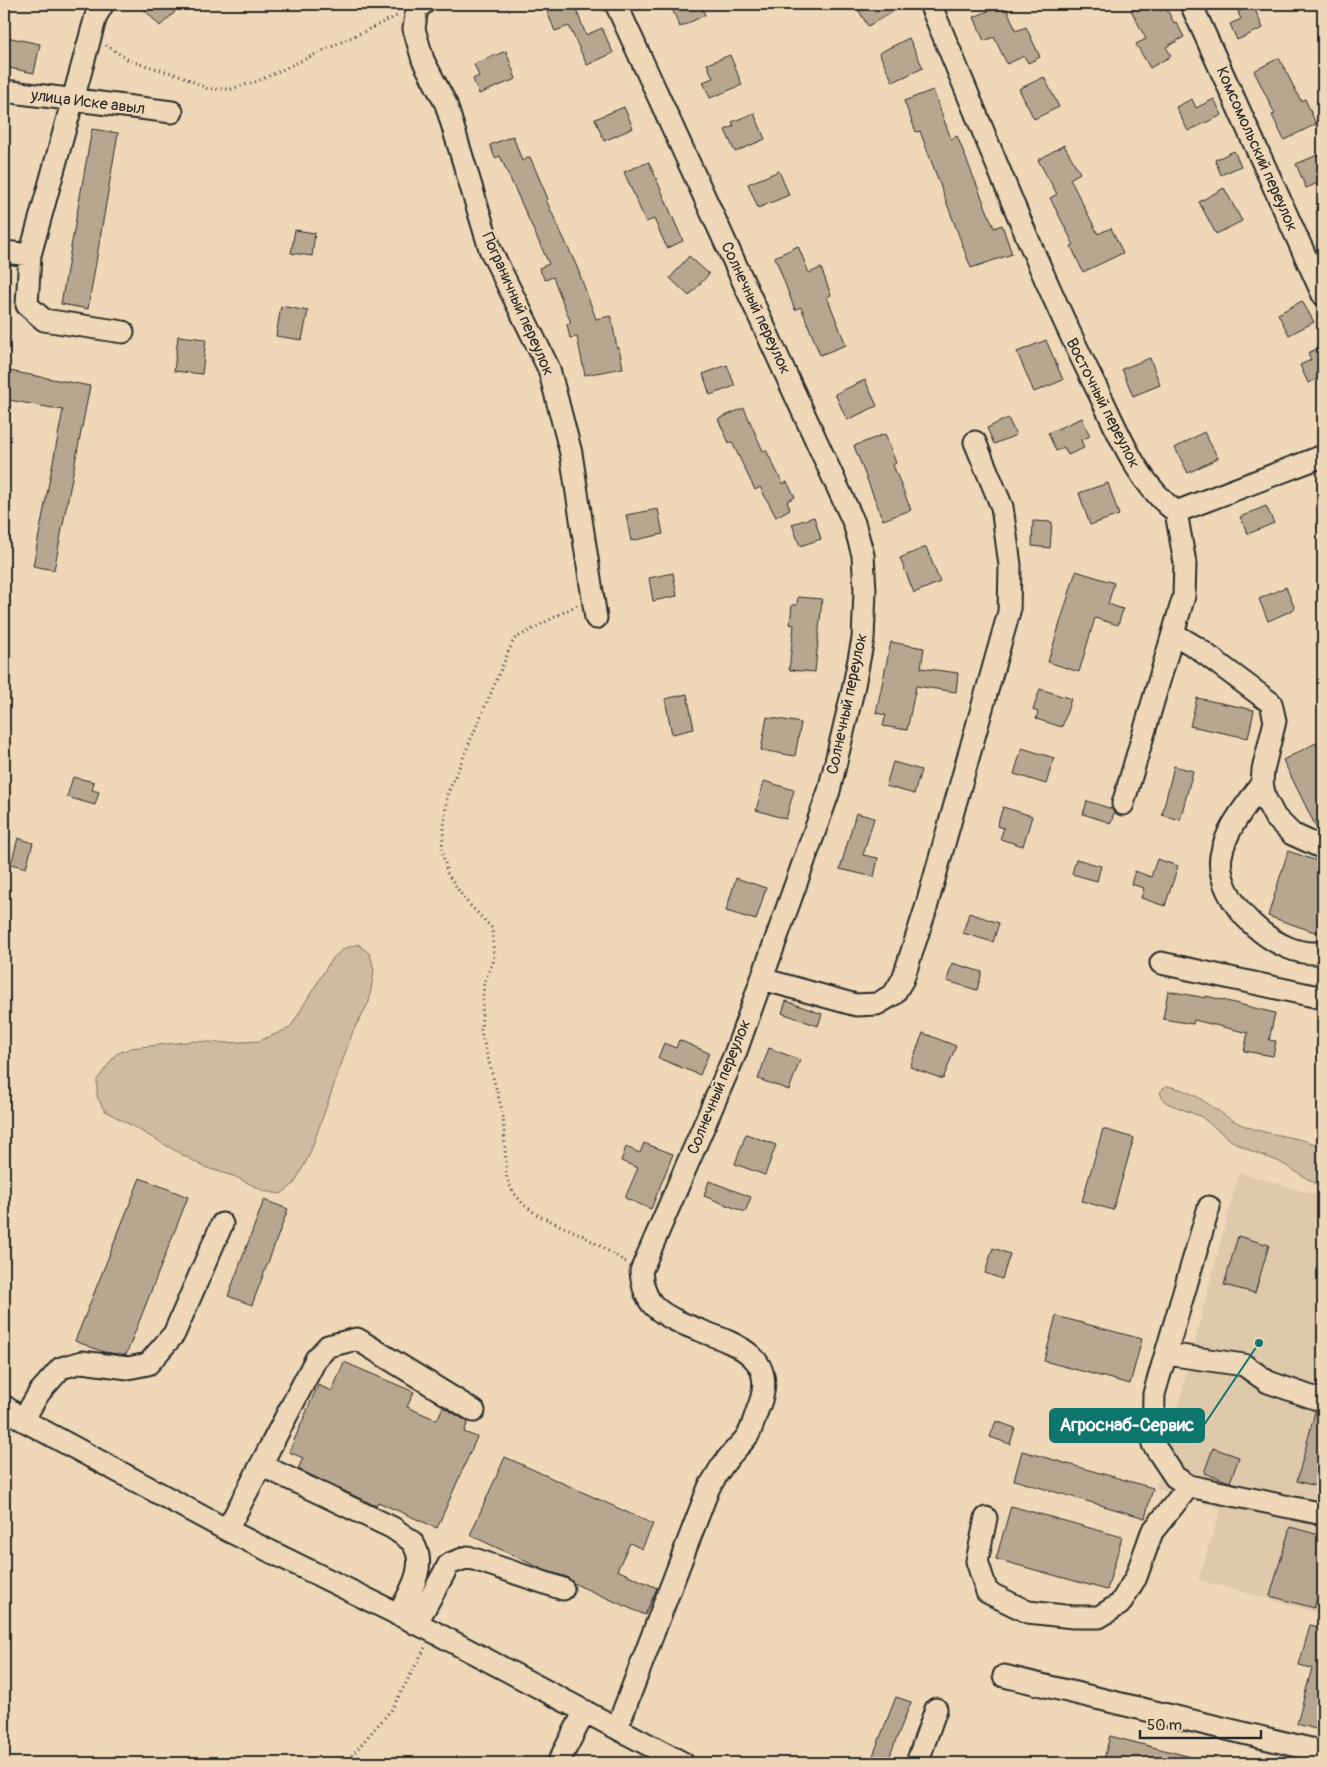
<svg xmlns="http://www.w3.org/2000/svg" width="1327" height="1767" font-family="Pangolin,sans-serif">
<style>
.built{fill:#dec9ab}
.green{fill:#cfbca0;stroke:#7d7466}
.building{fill:#b8a790;stroke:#2b2b2b}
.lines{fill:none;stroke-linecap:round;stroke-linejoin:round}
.minor-casing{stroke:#2b2b2b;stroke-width:25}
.path{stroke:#2b2b2b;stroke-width:3;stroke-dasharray:1 4;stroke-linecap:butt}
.minor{stroke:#eed8b7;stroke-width:21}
.labels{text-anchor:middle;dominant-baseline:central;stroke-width:4;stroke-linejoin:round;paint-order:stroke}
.street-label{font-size:16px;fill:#2b2b2b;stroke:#eed8b7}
.leader{fill:none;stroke:#0f766e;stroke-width:2}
.callout-dot{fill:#0f766e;stroke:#eed8b7;stroke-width:2}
.callout{fill:#0f766e;stroke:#0f766e;stroke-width:2}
.callout-label{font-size:18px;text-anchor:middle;font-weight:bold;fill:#fff}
</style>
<rect width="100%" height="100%" fill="#eed8b7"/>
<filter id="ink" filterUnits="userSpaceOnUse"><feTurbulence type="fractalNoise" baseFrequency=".02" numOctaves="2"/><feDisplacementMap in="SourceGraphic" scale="10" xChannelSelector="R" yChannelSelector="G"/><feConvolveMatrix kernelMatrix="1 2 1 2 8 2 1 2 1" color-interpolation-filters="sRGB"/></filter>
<g filter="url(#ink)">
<path class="built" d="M1239,1172l84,25v417l-125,-34 23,-72 -65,-19z"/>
<path class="green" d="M358,944l12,10 4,16 -5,32 -16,29 -44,125 -15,28 -13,10 -17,-3 -28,-14 -32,-10 -100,-57 -7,-14v-16l19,-26 15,-6 63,-7 32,2 33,-2 31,-13 41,-68 12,-11z
M1166,1086c35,5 49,28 79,40 25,10 53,10 78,21v41l-45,-27 -25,-9 -21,-11 -32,-25 -31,-12 -6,-4 -3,-8z"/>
<path class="building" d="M139,4h28l8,8 -15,14z
M561,4h13l12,31 16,-7 11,25 -26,12 -18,-39 -14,5 -9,-22z
M670,4h30l5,11 -25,12z
M855,4h51l-38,22z
M1005,4l11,27 10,-4 14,30 -12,6 -4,-7 -17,8 -13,-27 -10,4 -10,-24z
M1143,4h21l10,19 2,-1 8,15 -18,10 5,9 -21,12 -14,-24 10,-5 -15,-29z
M1253,5l10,23 -26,12 -7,-16 11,-5 -3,-7z
M6,37l34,7 -6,29 -30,-6z
M909,38l14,30 -30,14 -14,-29z
M506,51l10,28 -37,15 -6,-15 6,-3 -5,-12z
M730,55l12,30 -32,13 -7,-16 10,-4 -6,-14z
M1279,58l22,43 4,-2 11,25 -32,16 -12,-25 3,-1 -21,-43z
M1044,77l15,30 -25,12 -15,-30z
M933,90l18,49 6,-3 37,92 8,-3 10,29 -41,14 -51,-137 -4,1 -12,-31z
M1192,99l4,9 18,-9 8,16 -34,16 -12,-24z
M624,107l9,21 -29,13 -9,-22z
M754,113l11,26 -30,13 -10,-22 9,-4 -2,-4z
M92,129l26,4 -30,176 -27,-5z
M513,136l9,25 8,-4 18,42 -2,1 31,67 19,52 15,-3 6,32h2l4,20 -38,7 -8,-38 -7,1 -3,-14 4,-1 -18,-46 -8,3 -6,-12 10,-4 -49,-108 -5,2 -5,-13z
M1064,145l16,28 -10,6 28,55 13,-6 12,25 -40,19 -12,-26 3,-1 -24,-47 7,-4 -19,-34z
M1234,151l7,15 -20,9 -6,-15z
M1320,154l3,7v20l-17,7 -10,-24z
M649,162l34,79 -16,7 -13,-29 -8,3 -22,-50z
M779,171l10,24 -31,13 -10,-24z
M1224,188l18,33 -26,13 -17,-32z
M295,230l20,3 -3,23 -21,-3z
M798,246l11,27 12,-5 10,27 -4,2 19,48 -26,10 -19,-48 -6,3 -20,-53z
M689,256l20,18 -20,22 -19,-18z
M1302,301l12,21 -25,13 -11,-21z
M281,306l27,5 -6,29 -26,-4z
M178,336l28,3 -4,35 -28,-3z
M1046,340l17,40 -29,12 -17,-40z
M1323,346v41l-4,-9 -11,5 -8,-18 11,-5 -3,-7z
M1150,358l10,27 -27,11 -11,-27z
M727,365l8,21 -25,9 -7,-21z
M4,370l86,16 -36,184 -21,-4 30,-156 -59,-11z
M865,380l12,26 -30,14 -12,-26z
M744,408l19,43 3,-1 17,34 4,-2 8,15 -8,4 3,8 -14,8 -16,-30 -5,3 -23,-48 -3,1 -11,-24z
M1008,418l8,17 -22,9 -7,-16z
M1082,418l8,18 -9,4 3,8 -16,7 -4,-8 -8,4 -8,-18z
M1204,432l14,26 -30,15 -13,-25z
M885,434l11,29 -3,2 18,45 -28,10 -29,-74z
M1108,483l11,32 -29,10 -11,-32z
M1266,506l8,17 -26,11 -8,-17z
M658,509l5,25 -32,7 -5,-26z
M814,517l7,22 -21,7 -8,-22z
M1033,521l19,1 -2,26 -18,-2z
M926,547l14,35 -26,11 -14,-35z
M1076,571l38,12 -6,21 15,5 -5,16 -23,-7 -16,54 -31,-10z
M673,573l4,23 -24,5 -4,-23z
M1286,587l9,22 -27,12 -9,-22z
M798,597l24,2 -7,73 -26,-2 5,-45 -4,-1 2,-19h5z
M891,642l33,6 -3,20 37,5 -2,19 -40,-6 -9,44 -24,-4 3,-11 -10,-2z
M1040,689l31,10 -9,28 -26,-8 2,-7 -5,-2z
M687,694l7,35 -22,5 -7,-35z
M1197,698l57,12 -6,28 -58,-12z
M767,717l34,6 -6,33 -34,-6z
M1316,743l7,16v75l-4,-1 -36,-73z
M1022,748l32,10 -8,26 -32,-10z
M893,762l28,8 -7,24 -28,-8z
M1174,766l19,5 -13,49 -18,-5z
M73,777l21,5 -2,8 7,2 -4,13 -28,-8z
M764,781l30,9 -8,29 -30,-9z
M1087,801l25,8 2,4 -3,10 -28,-9z
M1003,807l29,9 -9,30 -23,-7 4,-11 -7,-2z
M856,813l18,5 -11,37 15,3 -4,19 -34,-8z
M18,838l15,5 -7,25 -15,-4z
M1288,851l35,12v72l-55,-19z
M1076,859l25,7 -4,15 -25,-7z
M1157,859l21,7 -13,40 -24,-8 3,-10 -13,-4 4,-13 16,6z
M736,878l30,10 -10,32 -30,-9z
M969,913l30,10 -6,19 -30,-9z
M952,963l30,9 -5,18 -30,-9z
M1168,991l38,7v-2l69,17 -6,27 7,1 -3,15 -29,-5 4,-18 -54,-13 -1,4 -30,-5z
M786,1001l36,13 -4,12 -36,-13z
M923,1033l33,13 -13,33 -33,-12z
M679,1040l30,13 -9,22 -42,-17 6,-15 12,5z
M769,1048l31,12 -11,30 -31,-11z
M1103,1129l31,9 -21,72 -31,-9z
M746,1134l30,11 -11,30 -30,-11z
M644,1143l29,11 -22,55 -26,-11 13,-30 -17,-7 5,-14 14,6z
M140,1178l48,19 -62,158 -22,-3 -29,-11z
M709,1181l42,16 -6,15 -41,-16z
M264,1200l24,9 -36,96 -24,-9z
M1238,1236l31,9 -14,48 -31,-8z
M993,1248l17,6 -8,25 -17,-6z
M1056,1316l86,23 -12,45 -86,-23z
M344,1362l70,30 -7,15 30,13 6,-13 25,15 -4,10 13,5 -40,91 -59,-26 -2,4 -78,-37 5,-11 -14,-6 29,-67 14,6z
M1315,1412l8,1v75l-26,-7z
M996,1421l19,7 -5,16 -20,-7z
M1213,1448l26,9 -9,25 -26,-9z
M1022,1451l131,37 -8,30 -131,-38z
M505,1457l148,67 -11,25 -12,-6 -13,27 40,18 -12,27 -72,-32 -6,-6 -23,-7 -74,-35z
M1011,1506l111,31 -15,53 -111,-31z
M1290,1527l33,9v40l-9,32 -44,-12z
M1310,1625l13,3v103l-26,-7 15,-56 -13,-3z
M896,1697l15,5 -24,61h-17z
M1110,1736l89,23 -1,4h-95z"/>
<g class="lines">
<defs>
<path id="minor" d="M103,4l-7,12 -66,239 -3,50 17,15 79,12
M423,4l-6,3 -3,22 9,31 23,44 44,145 59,120 22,84 25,165
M616,4l238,519 9,32 2,36 -2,48 -10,51 -24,101 -94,263 -94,217c1,13 4,26 13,35 36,35 132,29 105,100 -4,9 -6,21 -11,29 -6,9 -16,17 -22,26 -7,8 -11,18 -17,26l-92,241
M930,4c56,130 105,263 169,389 21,43 38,89 77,119l9,51 -1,33 -61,208
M1191,4l132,291
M4,91l168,21
M4,252l26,3
M1176,512l147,-56
M1174,634l22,13 75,56 4,18 -12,49 -1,13 3,15 10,19 17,17 31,14
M1262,783c-15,22 -36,45 -41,73 -7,45 58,106 102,96
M1161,963l162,35
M762,979l94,26 21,-1 17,-10 9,-15 23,-71 83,-296 1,-47 -8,-58 -27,-65
M1209,1207l-55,187 -1,50 22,33 14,9 134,28
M1167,1354l77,11 24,17 55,19
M4,1406l19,14 204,110 207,102 249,131
M23,1420l16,-27 22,-25 21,-6 46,6 20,-4 26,-30 48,-110
M261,1465l132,63c5,4 14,9 19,14 17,23 -3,52 -14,73
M986,1518l-9,43 10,31 41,20 45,5h26l21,-13 16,-27 16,-45 37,-46
M227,1530l89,-171 12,-13 29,-7 117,72
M416,1624l33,-60 19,-7 95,32
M1004,1676l319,76
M558,1763l27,-52
M917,1763l19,-54"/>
</defs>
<use href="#minor" class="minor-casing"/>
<path class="path" d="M106,45l24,16 52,15 26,13h23l27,-8 141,-66
M577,605l-63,34 -67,156 -5,53 5,25 19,28 26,27 2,32 -10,22 -3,50 22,82 4,65 6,13 11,13 15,11 43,19 44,27
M345,1763l47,-54 34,-63"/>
<use href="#minor" class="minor"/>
</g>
</g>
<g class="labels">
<g class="street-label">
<text transform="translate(88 102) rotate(7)">улица Иске авыл</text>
<text transform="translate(1257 149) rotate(66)">Комсомольский переулок</text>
<text transform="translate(518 304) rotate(66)">Пограничный переулок</text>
<text transform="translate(756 308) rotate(65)">Солнечный переулок</text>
<text transform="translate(1103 403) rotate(63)">Восточный переулок</text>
<text transform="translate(847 704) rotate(-78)">Солнечный переулок</text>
<text transform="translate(719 1087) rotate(-68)">Солнечный переулок</text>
</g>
</g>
<path class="leader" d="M1259 1343L1204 1425"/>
<circle class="callout-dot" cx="1259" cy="1343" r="5"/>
<rect class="callout" x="1050" y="1409" width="154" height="33" rx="5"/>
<g class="callout-label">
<text x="1127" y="1431">Агроснаб-Сервис</text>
</g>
<rect width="1327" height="1767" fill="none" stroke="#eed8b7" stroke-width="20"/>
<rect x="10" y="10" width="1307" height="1747" fill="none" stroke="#2b2b2b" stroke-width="2" filter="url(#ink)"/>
<path d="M1140 1730v8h121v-8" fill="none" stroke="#2b2b2b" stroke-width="2.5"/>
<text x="1147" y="1730" font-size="15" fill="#2b2b2b" stroke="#eed8b7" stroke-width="4" paint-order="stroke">50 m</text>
</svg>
